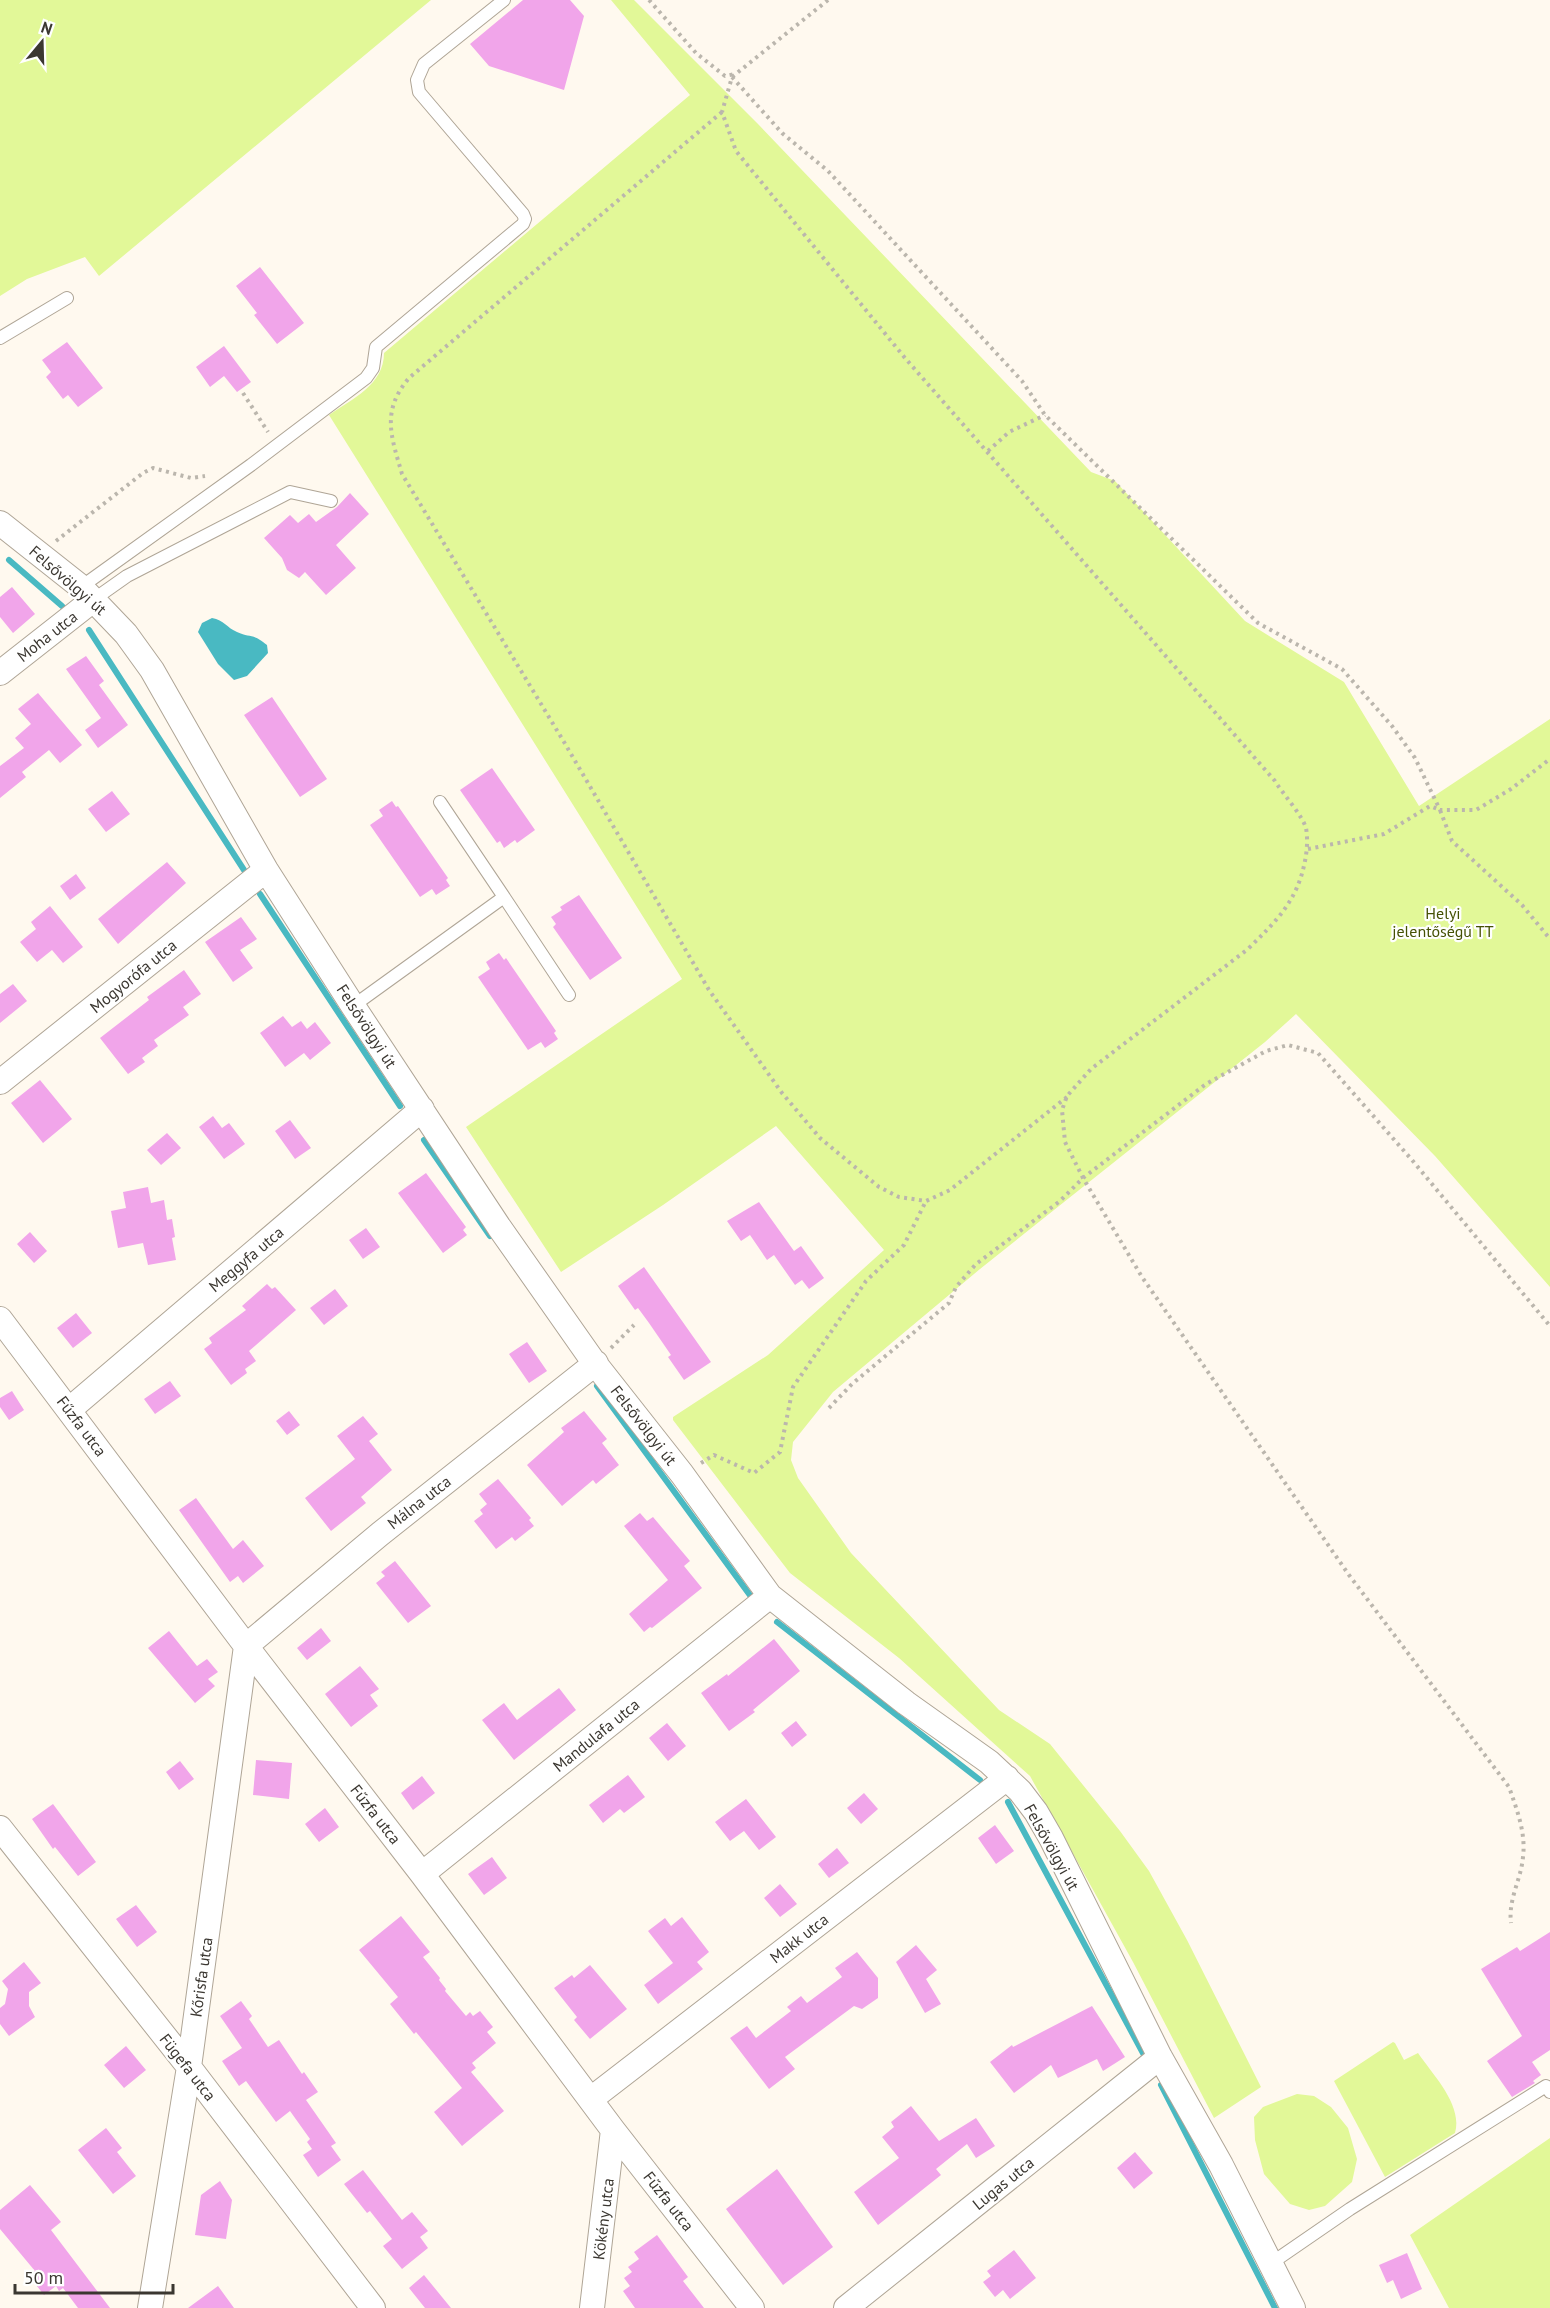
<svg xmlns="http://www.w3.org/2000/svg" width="1550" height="2308" font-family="'PT Sans',sans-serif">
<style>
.green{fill:#e2f898}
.water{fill:#49b9c2}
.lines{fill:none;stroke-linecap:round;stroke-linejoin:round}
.stream{stroke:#49b9c2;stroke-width:6}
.building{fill:#f1a5ea}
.lane-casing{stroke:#afa596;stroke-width:14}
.street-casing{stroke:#afa596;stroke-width:26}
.path{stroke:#bbb6ad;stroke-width:4;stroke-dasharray:3 4.5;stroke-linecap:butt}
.lane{stroke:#fff;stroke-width:12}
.street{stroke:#fff;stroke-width:24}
.labels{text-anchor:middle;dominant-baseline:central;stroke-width:4.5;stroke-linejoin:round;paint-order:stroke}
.street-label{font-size:16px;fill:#3b3731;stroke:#fff}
.park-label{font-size:16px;fill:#455104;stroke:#fff}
</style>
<rect width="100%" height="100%" fill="#fff9ef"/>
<path class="green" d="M0,0h431l-332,276 -14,-19 -58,22 -27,17z
M611,0h23l124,124 333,348 24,9 130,140 99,61 75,124 131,-87v568l-115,-131 -139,-142 -31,28 -285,227 -147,123 -40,50 -2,18 7,18 53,75 148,157 51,34 70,87 29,40 38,69 74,147 -47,31 -81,-156 -103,-186 -131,-118 -109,-85 -117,-153v-3l95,-62 116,-105 -108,-124 -113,79 -102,67 -95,-145 216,-148 -353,-564c23,-16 55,-30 55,-62l306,-258z
M1393,2042l2,1 9,17 14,-7c15,22 45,52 37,80l-70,44 -51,-96z
M1297,2094l17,2 17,11 17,21 9,31 -5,23 -27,24 -16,4 -19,-6 -26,-30 -9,-34 -1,-23 9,-10z
M1550,2138v170h-101l-39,-73z"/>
<path class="water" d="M212,618c12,2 15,10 25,14 13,6 16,1 30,13l1,8 -21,23 -13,4 -16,-16 -20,-32 4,-9z"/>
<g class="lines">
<path class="stream" d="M9,560l53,46
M89,630l155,240
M260,894l140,212
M424,1140l66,96
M597,1386l155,212
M777,1622l203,158
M1008,1802l136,253
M1161,2085l114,223"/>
</g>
<path class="building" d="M523,0h47l14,16 -20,74 -75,-24 -19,-22z
M260,267l44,56 -27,21 -23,-29 3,-2 -21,-27z
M67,342l36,46 -25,19 -10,-12 -5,4 -17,-22 5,-5 -9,-12z
M224,346l27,36 -14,10 -13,-16 -14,11 -14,-20z
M350,493l19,21 -33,31 20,23 -30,27 -21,-23 -6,6 -12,-8 -5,-12 -18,-20 26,-23 8,8 11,-9 7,8 21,-15z
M12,587l23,27 -22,19 -13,-16v-20z
M86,656l18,25 -5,4 29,40 -30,23 -13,-18 16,-12 -35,-49z
M38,693l44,52 -22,18 -11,-13 -27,22 4,5 -26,21v-32l24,-18 -9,-10 16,-14 -13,-15z
M272,697l55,82 -27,18 -56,-82z
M492,768l43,62 -18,13 -2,-3 -11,8 -4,-7 -3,2 -37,-53z
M112,791l18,23 -24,18 -18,-23z
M392,801l4,6 2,-1 50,72 -2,2 4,6 -14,9 -4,-6 -12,8 -50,-72 13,-9 -4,-6z
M167,862l19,21 -68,61 -20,-25z
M76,874l10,14 -16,12 -10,-14z
M579,895l43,63 -32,22 -37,-53 3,-3 -5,-7 11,-7 -2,-3z
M50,906l33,41 -20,16 -11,-13 -15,12 -17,-20 16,-13 -5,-7z
M241,917l16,22 -17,11 13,18 -20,14 -28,-40z
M499,953l5,7 2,-2 50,73 -2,2 4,6 -13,9 -4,-6 -13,8 -50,-73 12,-8 -4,-7z
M184,970l17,24 -18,13 6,8 -35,25 4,6 -16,12 3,4 -17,12 -28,-36 49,-38 -2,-3z
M13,984l14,17 -27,22v-29z
M283,1016l9,11 9,-6 6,8 8,-7 16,21 -21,17 -6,-7 -19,14 -25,-34z
M40,1080l32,39 -29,24 -32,-40z
M213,1116l9,12 7,-5 16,21 -21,15 -25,-32z
M290,1120l21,28 -16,11 -20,-28z
M167,1133l14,15 -20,17 -14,-15z
M426,1173l40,54 -3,3 4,5 -24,18 -45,-60z
M148,1187l3,16 13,-3 3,20 5,-1 3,18 -3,1 4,22 -28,5 -5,-22 -25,5 -7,-37 15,-3 -3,-16z
M759,1202l35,49 7,-5 23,32 -15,11 -7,-9 -7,5 -21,-30 -7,5 -17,-25 -9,6 -14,-20z
M366,1228l14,19 -17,12 -14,-19z
M30,1232l17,19 -13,12 -17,-19z
M644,1267l67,95 -27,18 -16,-23 3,-2 -22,-32 -11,-15 -3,2 -17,-24z
M267,1284l5,5 3,-2 21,23 -47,41 7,10 -11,8 2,4 -16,12 -27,-36 8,-6 -3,-5 37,-28 -4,-4z
M335,1289l13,17 -24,19 -14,-17z
M76,1313l16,20 -19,15 -16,-20z
M527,1342l20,29 -18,12 -20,-29z
M170,1381l11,15 -26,18 -11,-15z
M12,1391l12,19 -15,10 -9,-13v-9z
M289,1411l11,14 -13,10 -11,-14z
M584,1411l23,28 -5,4 17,22 -23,19 -3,-4 -31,26 -35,-41 37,-33 -3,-4z
M363,1416l15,18 -9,7 23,29 -31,27 5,6 -35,28 -26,-33 50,-39 -18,-23z
M498,1479l33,39 -2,2 5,6 -19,15 -3,-4 -16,12 -22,-28 9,-7 -3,-4 7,-6 -8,-10z
M196,1498l37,51 10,-9 21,26 -21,17 -5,-7 -8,6 -51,-72z
M640,1513l7,8 6,-4 37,44 -6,5 18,22 -50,40 -2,-1 -6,5 -15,-18 39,-34 -44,-54z
M395,1561l36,45 -23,17 -32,-40 9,-7 -4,-4z
M321,1628l10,13 -24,19 -10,-12z
M169,1631l28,35 10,-7 11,13 -10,7 7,7 -20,17 -47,-55z
M774,1639l26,32 -47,39 2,2 -26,19 -28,-38 26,-19 1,2z
M360,1666l19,23 -9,6 8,11 -27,21 -26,-33z
M559,1688l17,22 -62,50 -32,-40 22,-17 13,17z
M796,1721l11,14 -15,12 -11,-14z
M667,1723l19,23 -18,15 -19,-23z
M256,1760l36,3 -3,36 -36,-4z
M180,1761l14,18 -15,11 -13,-18z
M628,1775l17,22 -21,16 -4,-4 -17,14 -14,-18z
M422,1776l13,17 -22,17 -12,-17z
M864,1793l14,16 -17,15 -14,-16z
M746,1799l30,38 -17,13 -15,-19 -14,10 -15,-19z
M53,1804l43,58 -18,14 -23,-29 -2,2 -21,-30z
M325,1808l14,19 -20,15 -14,-18z
M995,1825l19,26 -18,13 -18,-26z
M837,1848l12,15 -20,15 -11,-14z
M492,1857l15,21 -23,17 -16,-21z
M780,1884l17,20 -17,13 -16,-19z
M136,1905l21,27 -20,15 -21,-28z
M401,1916l29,36 -7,5 17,21 -1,2 7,9 -1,2 21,25 4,-4 3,4 7,-5 13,16 -6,5 9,11 -24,20 4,5 -5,4 33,39 -42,35 -28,-34 28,-24 -46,-56 -2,2 -24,-30 8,-7 -39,-47z
M682,1917l27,35 -12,10 6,7 -45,35 -14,-19 29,-22 -25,-32 17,-13 6,8z
M1550,1932v118l-18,12 9,13 -8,6 2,2 -23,14 -25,-36 35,-25 -41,-67 36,-22 3,4z
M916,1945l21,25 -11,9 15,25 -16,9 -29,-51z
M857,1952l21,26v20l-16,11 -8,-3 -69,51 10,12 -26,20 -39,-51 17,-12 9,12 35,-27 -4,-4 14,-11 6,7 35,-26 -7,-9z
M24,1962l17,21 -12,9v14l6,11 -26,19 -9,-12v-16l5,-4 3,-15 -6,-8z
M590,1965l37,44 -37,30 -16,-19 3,-3 -23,-29 18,-13 2,3z
M241,2001l11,15 -3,3 19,28 11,-7 23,34 2,-2 14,20 -12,8 30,43 -5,3 10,14 -23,17 -15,-22 9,-6 -5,-7 3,-3 -20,-28 -14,11 -30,-41 -7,5 -17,-25 20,-13 -22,-32z
M1092,2006l33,51 -22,14 -6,-12 -39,19 -7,-13 -37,28 -24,-31 22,-17 1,2z
M126,2046l20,24 -22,18 -20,-23z
M911,2106l28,35 37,-23 19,28 -19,12 -9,-14 -31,25 5,6 -63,50 -24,-33 45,-34 -17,-21 12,-10 -3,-5z
M106,2128l16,20 -5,4 19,24 -23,18 -35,-44z
M1135,2152l18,21 -19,16 -17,-21z
M777,2169l56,78 -50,38 -57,-76z
M363,2170l39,50 10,-8 16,19 -8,6 8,11 -26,21 -19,-23 9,-7 -22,-28 -3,2 -23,-29z
M220,2181l12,19 -6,39 -31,-4 6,-40z
M30,2185l31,37 -10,8 59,78h-32l-15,-20 -4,3 -3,-5 -12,9 -15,-19 6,-5 -35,-42v-19z
M657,2235l31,42 -5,4 21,27h-69l-12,-17 7,-5 -6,-8 8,-6 -4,-5 11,-8 -5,-7z
M1014,2250l22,28 -26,21 -7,-9 -8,7 -12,-15 8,-6 -4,-5z
M1407,2253l15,36 -21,10 -8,-19 -6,3 -8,-18z
M424,2275l27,33h-26l-16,-20z
M218,2286l16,22h-46z"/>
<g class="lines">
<defs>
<path id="lane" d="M0,338l67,-40
M81,587l170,-122 115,-87 7,-10 3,-21 147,-123 2,-5 -2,-5 -104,-122 -2,-12 7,-16 80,-64
M93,600l34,-24 163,-84 41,9
M504,897l65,98
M353,1006l151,-109 -64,-95
M1270,2264l80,-55 196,-123 4,6"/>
<path id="street" d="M0,523l81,64 45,47 26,36 114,200 87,136 146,221 94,134 89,113 88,122 136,107 83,59 31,29 16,21 15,26 109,219 61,108 72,143
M0,673l93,-73
M0,1082l266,-212
M0,1319l246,327 176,228 191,256 139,178
M70,1409l352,-300
M0,1828l189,239 184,241
M422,1874l348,-278
M591,2099l416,-321
M150,2308l39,-241 57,-421 134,-112 216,-171
M592,2308l21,-178
M846,2308l314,-251"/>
</defs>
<use href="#lane" class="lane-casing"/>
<use href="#street" class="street-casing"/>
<path class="path" d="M649,0l47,53 29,23 10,-2
M828,0l-96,77 -10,35 14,39 169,207 370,423c8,13 27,34 31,47 2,11 1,23 -1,33 -8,41 -29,60 -57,88l-157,120 -24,27 -5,14 3,32 18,36 59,99 207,298 160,212c8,23 17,46 14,70 -2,23 -15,42 -12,66
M732,77l50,56 46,38 194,210 23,34 213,208 84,46 50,57 23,32 25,52h36l35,-21 39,-30
M722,112l-313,266c-28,33 -18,58 -7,96l162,268 145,248 73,103 38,45 59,49 20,10 27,4 24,-11 117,-93
M243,393l25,39
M988,451l21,-19 36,-17
M56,541l87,-68 10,-5 38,10 14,-2
M1308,849l76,-15 46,-28 10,4 12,31 70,64 28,34
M611,1348l23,-23
M829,1408l23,-24 97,-81 7,-16 20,-23 84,-63 23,-23 123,-94 60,-33 22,-6 30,8 94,107 138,166
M701,1463l13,-8 40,18 26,-21 13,-65 73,-106 38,-36 22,-44"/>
<use href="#lane" class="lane"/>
<use href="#street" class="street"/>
</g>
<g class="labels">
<g class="street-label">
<text transform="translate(68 580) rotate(41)">Felsővölgyi út</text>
<text transform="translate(47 636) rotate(-38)">Moha utca</text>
<text transform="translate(133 976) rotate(-39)">Mogyorófa utca</text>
<text transform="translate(367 1026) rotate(57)">Felsővölgyi út</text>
<text transform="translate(246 1259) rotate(-40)">Meggyfa utca</text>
<text transform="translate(644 1425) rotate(52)">Felsővölgyi út</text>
<text transform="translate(82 1426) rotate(53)">Fűzfa utca</text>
<text transform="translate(419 1502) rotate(-38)">Málna utca</text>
<text transform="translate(596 1735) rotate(-39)">Mandulafa utca</text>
<text transform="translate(376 1814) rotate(52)">Fűzfa utca</text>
<text transform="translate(1052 1847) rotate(61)">Felsővölgyi út</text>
<text transform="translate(799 1938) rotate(-38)">Makk utca</text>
<text transform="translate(201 1977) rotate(-82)">Kőrisfa utca</text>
<text transform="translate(188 2067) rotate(52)">Fügefa utca</text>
<text transform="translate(1003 2183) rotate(-39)">Lugas utca</text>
<text transform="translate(669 2201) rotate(52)">Fűzfa utca</text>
<text transform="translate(603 2219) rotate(-83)">Kökény utca</text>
</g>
<g class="park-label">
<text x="1443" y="913">Helyi<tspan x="1443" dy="18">jelentőségű TT</tspan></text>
</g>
</g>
<g transform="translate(42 42) rotate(19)" stroke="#ffffff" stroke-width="4.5" paint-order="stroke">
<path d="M0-4.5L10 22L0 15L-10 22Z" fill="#3b3731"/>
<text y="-9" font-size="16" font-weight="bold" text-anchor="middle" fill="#3b3731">N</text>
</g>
<path d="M15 2284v9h158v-9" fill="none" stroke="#3b3731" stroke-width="3"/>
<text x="24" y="2284" font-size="18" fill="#3b3731" stroke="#ffffff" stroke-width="4.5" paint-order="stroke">50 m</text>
</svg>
